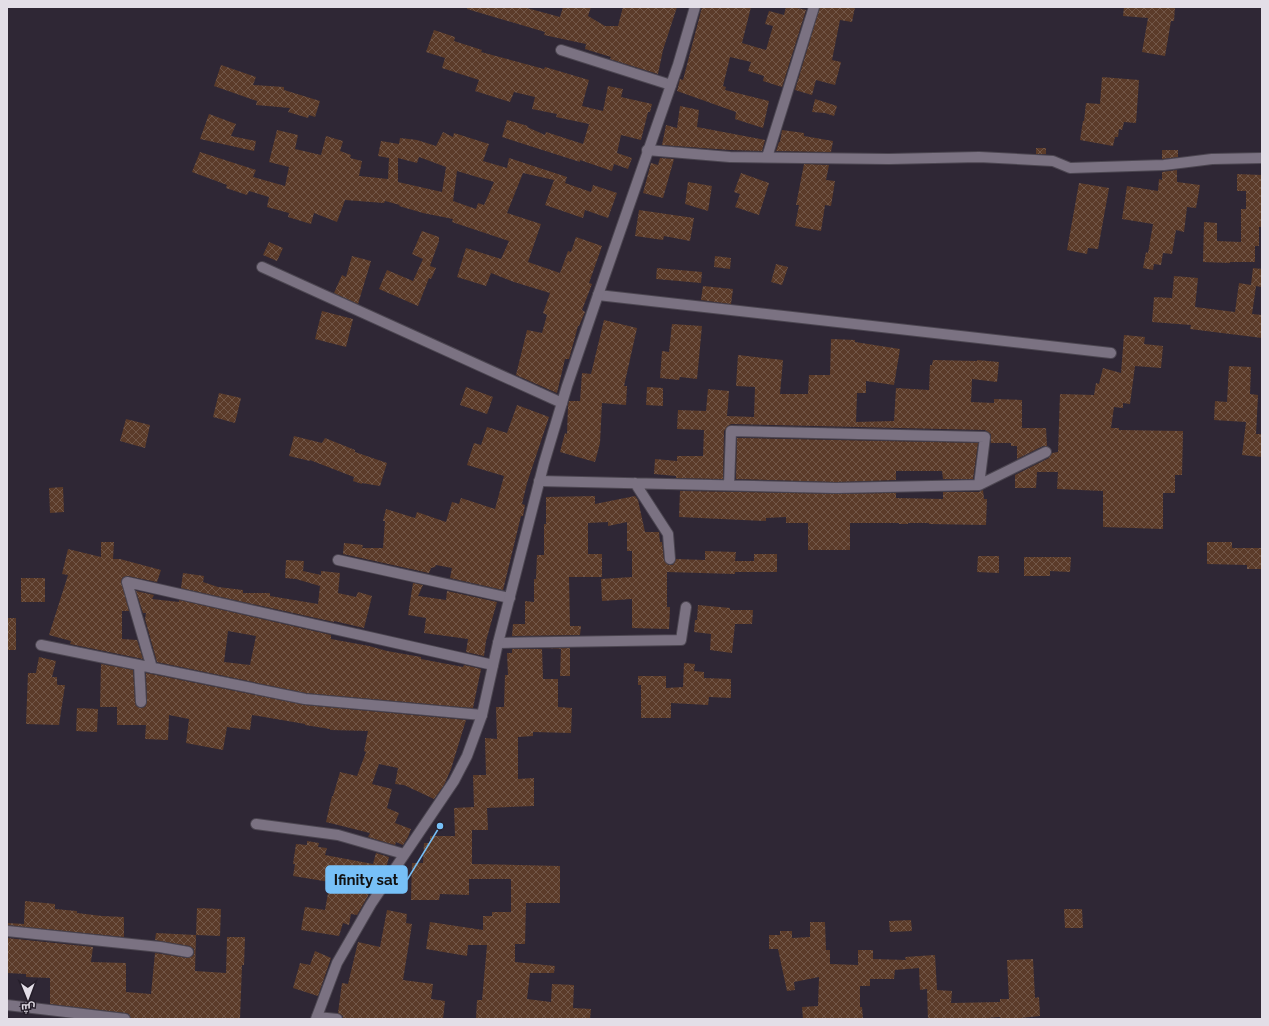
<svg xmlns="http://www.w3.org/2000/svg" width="1269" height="1026" font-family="Raleway,Cairo,sans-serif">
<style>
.building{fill:url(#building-cross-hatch);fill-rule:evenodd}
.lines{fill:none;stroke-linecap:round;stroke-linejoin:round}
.minor-casing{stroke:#4c4651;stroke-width:12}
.tertiary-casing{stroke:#4c4651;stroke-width:12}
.minor{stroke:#7b7282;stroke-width:10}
.tertiary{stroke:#7b7282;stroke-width:10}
.leader{fill:none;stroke:#77c0f7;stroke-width:1.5}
.callout-dot{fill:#77c0f7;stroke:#251e2a;stroke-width:1.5}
.callout{fill:#77c0f7;stroke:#77c0f7;stroke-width:1.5}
.callout-label{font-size:15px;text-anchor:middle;font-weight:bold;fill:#111}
</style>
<defs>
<pattern id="building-cross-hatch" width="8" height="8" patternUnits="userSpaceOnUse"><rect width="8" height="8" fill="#5b3b29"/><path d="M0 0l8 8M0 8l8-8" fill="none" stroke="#725748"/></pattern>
</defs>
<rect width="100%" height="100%" fill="#2f2735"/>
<path class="building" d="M467,7h56l37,10 3,-10h28l-3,9 17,10h13l5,-19h21l7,1v-1h26l-14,43 -5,24 -48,-15 1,-2 -26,-8 1,-5 -42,-9 1,-3 -78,-23z
M702,7h49l-9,36 24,7 7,-24 -8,-2 4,-13 15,4 2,-8h7l13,3 -24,77 -19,-6 1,-5 -16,-5 3,-9 -21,-5 -7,29 3,1 -1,3 44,11 -6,27 -28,-9 1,-7 -59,-21 3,-12 3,1z
M820,7h35l-3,15 -12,-2 -8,40 9,2 -6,23 -19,-5 -4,15 -17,-5z
M1124,7h51l-1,14h-3l-6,35 -23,-4 6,-34 -25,-2z
M434,30l21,7 -1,4 28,9 -1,2 63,17 1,-2 44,13 -7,26 21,5 5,-25 15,3 -2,8 31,7 -2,8h-2l-7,28 -20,-5 -4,18 15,5 -4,11 -14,-5 -2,7 -32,-11v2l-78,-25 5,-17 21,6 -1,1 18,8 1,-3 37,12 6,-20 -33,-7 1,-3 -25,-5 3,-12 -21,-5 -4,10 -35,-11 4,-11 -37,-12 3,-10 -19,-6z
M221,65l35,12 -3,8 31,2v3l36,11 -5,16 -6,-2 -1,3 -20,-6 2,-4 -34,-3 1,-4 -43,-15z
M1102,77l37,3 -3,43 -12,-1 -2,8 -3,-1 -1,8h-3l-2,9 -33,-6 3,-19h1l2,-18 14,1z
M815,99l22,7 -3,10 -9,-3 -13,-1z
M680,106l19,4 -2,17 68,13 -3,11 -32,-1 -68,-5 4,-20 11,3z
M209,114l27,10 -5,12 25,5 -2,10 -54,-12z
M277,130l21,5 -3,14 26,6 5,-19 17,5 -3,10 11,4 -1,3 12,3 -3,15 29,3 1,-21 -11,-2 3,-15 18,3 1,-6 17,2 19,6 7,-14 10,5 1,-4 35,11 -6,17 24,7 2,-10 58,19 -2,6 26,9 2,-7 24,8 -9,25 -23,-8 -2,8 -38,-13 9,-25 -31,-7 -16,40 34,11 -13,38 32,11 8,-22 3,1 5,-15 26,9 -13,37 3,1 -10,26 3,2 -6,14h-1l-9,33h-4l-8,34 -41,-18 11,-45 15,3 5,-18 -4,-2 7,-20 -36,-11 -23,-9 -5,13 -29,-9 9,-29 35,11 8,-18 -57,-19 1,-3 -30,-6 -24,-7 1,-1 -15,-4 -1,2 -39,-3 -8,22 -23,-9 -3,11 -23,-7 1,-4 -22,-6 2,-10 -20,-6 -2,4 -21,-7 1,-3 -35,-13 8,-20 56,18 -3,7 32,9 4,-19 -20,-5zM419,157l27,10 -4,25 -44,-10v-24l19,5zM457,171l37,11 -10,23 -6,-2 -2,6 -23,-8z
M782,130l22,3v3l29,5 -2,11 -55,-1 3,-9h1z
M1036,148h10v6h-10z
M1162,150h16v7l-16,2z
M660,158l14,1 -11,39 -20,-5 8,-30 7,2z
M804,164l25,1 -3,15 9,1 -4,25 -6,-1 -4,26 -26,-5 4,-21h-3z
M1177,170v12l23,3 -4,23 -9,-1 -3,25 -8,-2 -4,24 -9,-1 -2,12 -7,-1 -1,6 -10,-2 3,-16 2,1 5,-29 -31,-5 5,-33 31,5 1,-12 3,1v-8z
M741,173l28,10 -10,32 -24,-8 5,-13 -6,-2z
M1237,174l25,1v52h-3v19h-4v16h-25v1l-27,-1 1,-40 13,1v18l24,1v-33h5v-18h-9z
M688,182l24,4 -4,25 -23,-7z
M1079,183l30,5 -11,61 -10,-1 -1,6 -20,-4z
M639,210l55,8 -4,23 -26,-5 -1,4 -28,-4z
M422,231l17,6v4l-9,25 6,2 -5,11 -2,-1 -11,28 -39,-17 8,-19 26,11 10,-22 -11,-5z
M269,242l14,6 -6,13 -14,-6z
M352,256l19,5 -13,43 -24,-11 8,-18 4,2z
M715,256l16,2 -1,11 -16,-2z
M776,264l12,3 -6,18 -11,-3z
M657,268l45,4 -1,11 -45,-4z
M1253,268l9,1 -1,18 -5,-1 -4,28 10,1v23l-72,-9 1,-4 -39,-3 2,-25 18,1 2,-22 24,2 -3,29 40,5 4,-29 12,2z
M703,286l30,3 -2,15 -30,-4z
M322,311l31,8 -7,28 -31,-8z
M604,320l33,8 -13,58h3l-1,19 -24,-2 -2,40 -5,19 -35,-10 5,-19 2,1 1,-28 1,-5h11l2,-28 9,1z
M672,324l30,2 -5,53 -17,-2 -1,3 -19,-2 2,-27 7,1z
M1124,335l21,2 -1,7 19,2 -2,22 -26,-2 -5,38 -7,-1v5l-9,-1 -3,21h8v2l64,1 -1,44h-7v18h-12v36l-60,-2v-36l-46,-2 1,-17h-21l-1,16h-21v-13l34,-17 3,-5 6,-1 2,-58 34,1 2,-12 3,1 4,-16 18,5z
M831,339l24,1v2l45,7 -6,36 -28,-4v12h-9l-1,29 38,-1 2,-33 33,2 1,-25h2l1,-5 44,1v-1l22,2 -2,20 -25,-3 -1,23 23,1v-4l28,1v28h24l1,18h-4l-26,13v-13h-6v-3h-20v-9l-6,-4 -254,-6 -3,2 -4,5 -1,48 -47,-1v-2l-22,-2 1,-15 22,2v-5h26l1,-26 -27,-1 1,-19 28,1 2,-22 21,2 -2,25 27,1 1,-30 -19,-1 2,-31 45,5 -3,34h28l1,-19h21z
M1229,366l22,1 -1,27 8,1 -2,39h6v23l-20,-2 4,-33 -32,-2 1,-19 12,1z
M466,387l27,10 -6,17 -27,-9z
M647,387l16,1v18l-17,-1z
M219,393l22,5 -6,25 -22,-6z
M517,405l32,12 -22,66 -5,21 3,1 -2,11h-2l-18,74 -53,-12 2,-10 -16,-3 -1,2 -4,1 -2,5 -86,-19 1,-11 19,2 -1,3h21l2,-27h-2l3,-12 29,9 2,-6 29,10 6,-20 7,2 2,-6 34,11 9,-33 -37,-11 7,-22 7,2 6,-18 20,6z
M126,419l24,6 -5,23 -25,-7z
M294,436l28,7 3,-5 30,12v2l32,11 -7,23 -18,-3v1l-9,-3 1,-4 -44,-17v1l-21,-5z
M737,438l241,5 -5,36h-30l-1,-8h-46v9l-60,2 -100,-3z
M63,487l1,25 -14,1 -1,-25z
M983,490l1,9h3l-1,26 -57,-1v-1h-21v1h-9v-1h-49v27h-42v-27h-22v-6l-20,1v3l-87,-4 1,-26 156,3 60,-1v5l47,1v-7h36z
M595,496v8l40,-8 3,4 7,32h14l1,10h2l2,18 4,5h5l3,-6 29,1v-9l31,1 -1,9h19v-7h23v18h-42v2l-68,-2v35h3l-1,22 -37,-1v-29l-30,2 -1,-22 31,-2v-26h-5v-29l-19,4v-4l-20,1v31h14v23h-33l1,49h11l-1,9 -68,1 1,-12h12v-23l9,1v-23h2l1,-24h7v-31h2v-27z
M101,542h13l-1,17h7l41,11 -4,12 -29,-6 -5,1 -2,4 8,30h-7v28l15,1 6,19 -73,-15 1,-3 -22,-6 19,-60 -6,-1 6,-25 33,8z
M1207,542h25v6h30v21h-15v-4l-40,-1z
M978,556h21v17l-22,-1z
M1024,557h47l-1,15 -20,-1v5h-26z
M286,560l18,1 -1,10 18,4v-4l19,2 -2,20 18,4 2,-5 14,4 -8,32 -30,-7v1l-153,-34 2,-15 21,3 -1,6 15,5 25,3v3h27v3l48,8 2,-18 -24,-7 -11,-1z
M21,578h24v24h-24z
M413,583l10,2 -5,11 28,4 1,-9 50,11 -11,39 -2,15 -18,-4 2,-13 -44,-6 2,-15 -18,-3z
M136,591l18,4 -2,4 27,3v-2l152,35v4l38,7 18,5 34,6v2l42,8 1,-2 17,4 -8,39 -167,-15 -149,-31 -12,-43 1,-6h-3zM228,631l28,5 -6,29 -26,-3z
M698,605l32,3v2h23l-1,14h-17l-3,29 -22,-3 1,-16 -17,-2 1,-12h2z
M7,618h9v32h-9z
M570,648v28h-10l1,-27h-16z
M512,649h30l1,30h15v28l14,1 -1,25 -38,-1v4l-15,1v42l16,-1v28l-47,2 1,22h-16v34l88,2v37h-34l-1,41h-10v18l40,4 -1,7h-24l-3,26 24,3 1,-18 22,1 -1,23 18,1 -1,10h-114l1,-19h5l5,-55h-19l-1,11 -41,-7 4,-27 53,8v-14h9v-4h19v-33h-42v16l-29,-1 -1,6h-28l1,-37h11l1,-20h6v-7h25l-1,-28 20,-1 -1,-32h13l-1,-37 12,1 -1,-32h8l1,-32h3l-1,-22h5z
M39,657l17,4 -4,16h5v7l1,1h7l-6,40 -33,-1 2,-51h8z
M684,663l11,1 -1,7 10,1v6l27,1v19l-22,-1 -1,8 -37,-2v15h-30v-33h-3v-9h28v12l17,-1z
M101,664l32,6 2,33 1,3 5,2 4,-1 2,-5 -1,-29 158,32 162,15 -15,49 -7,16 -10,14 -30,-14 -9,-1 3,-16 -19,-4 -7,20 20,5 -5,19 12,5 -4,10 16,6 -3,8 -5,8 -7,-3 -1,3 -27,-8 2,-4 -44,-11 6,-26h1l7,-24 17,4 9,-24 -2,-1 4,-20 -38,-1v-1l-25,-4v-1l-53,-9 -2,15 -23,-3 -4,23 -37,-7 3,-24 -20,-4 -1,25 -23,-1 1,-14h-29v-18h-17z
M77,708l21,1 -1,23 -21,-1z
M307,841l12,2 -1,4 9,1 -2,7 48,9 3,-11 13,4 -4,15 -11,17 -4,-2 -2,9 -11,19 -6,-1 -2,11 -6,-2 -4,13 -38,-6 4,-23 20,3 5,-28 -37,-6 2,-12h-2l3,-20 11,1z
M25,901l30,3v5l22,2v2l25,3 22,1v20l-117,-12v-2l17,1z
M197,908l24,1 -1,27 -24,-1z
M1064,909h18l1,19h-18z
M387,910l20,4 -1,9 6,1 -9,56 30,4 -2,15 14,2 -2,18h-100v-3l-5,-3 4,-30 6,1 10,-42 22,5z
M911,920l1,11 -22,1 -1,-11z
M810,922h15l1,28h4v14l28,1v-15h15v9l33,1 -1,-3 30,-2 2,35 15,1 -1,12 49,-1v-3h9l-2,-39 26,-1 2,39 4,-1 1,19 -19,2v1h-21v-2l-25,2h-47l-1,-30 -7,1 -1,-22 -24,2 -1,9h-24v7h-10v21h2l1,12h-60l-1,-12 16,-1 1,-29 -25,5 1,8 -8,1 -9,-42h-9v-14h11v-4h12v7l18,-1z
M156,933l40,2 -1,36 31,2 1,-36h18l-1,28h-2l-2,54h-109l-2,-5 -3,-1 -76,-9v-26l-24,-1v-3l-19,-1v-35l86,9 -2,15 35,1v29l25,2 4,-41 32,5 6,-2 1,-3v-4l-4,-3 -35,-6z
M315,951l16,7 -13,38 -25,-8 7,-25 10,2z"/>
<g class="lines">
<defs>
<path id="minor" d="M561,50l110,35
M647,150l83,7 159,2 90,-2 74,4 17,7 94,-3 48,-6 50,-1
M767,157l47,-150
M262,267l300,136
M598,295l513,58
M539,481l297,7 143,-3 67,-33
M635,483l33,51 2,25
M729,485l2,-54 254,6 -6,48
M338,560l172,38
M498,643l183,-3 5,-33
M41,645l264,54 177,16
M139,665l2,37
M152,668l-25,-86 366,83
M256,824l82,11 66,19
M7,931l153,16 28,5
M7,1005l118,14
M317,1017l20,2"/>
<path id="tertiary" d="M316,1019l21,-56 34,-59 83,-123 13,-25 15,-41 16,-72 46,-180 23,-77 31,-91 80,-230 17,-58"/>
</defs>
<use href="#minor" class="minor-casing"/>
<use href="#tertiary" class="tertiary-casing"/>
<use href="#minor" class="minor"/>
<use href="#tertiary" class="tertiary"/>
</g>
<path class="leader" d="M440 826L407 880"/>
<circle class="callout-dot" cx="440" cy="826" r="4"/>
<rect class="callout" x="326" y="866" width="81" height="27" rx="4"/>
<g class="callout-label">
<text x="366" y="885">Ifinity sat</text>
</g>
<rect width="1269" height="1026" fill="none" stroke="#e3dee7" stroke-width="16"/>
<g transform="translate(28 998) rotate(179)" stroke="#251e2a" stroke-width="3" paint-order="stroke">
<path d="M0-3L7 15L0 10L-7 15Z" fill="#e3dee7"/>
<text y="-6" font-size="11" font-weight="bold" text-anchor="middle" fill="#e3dee7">ش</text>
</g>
</svg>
